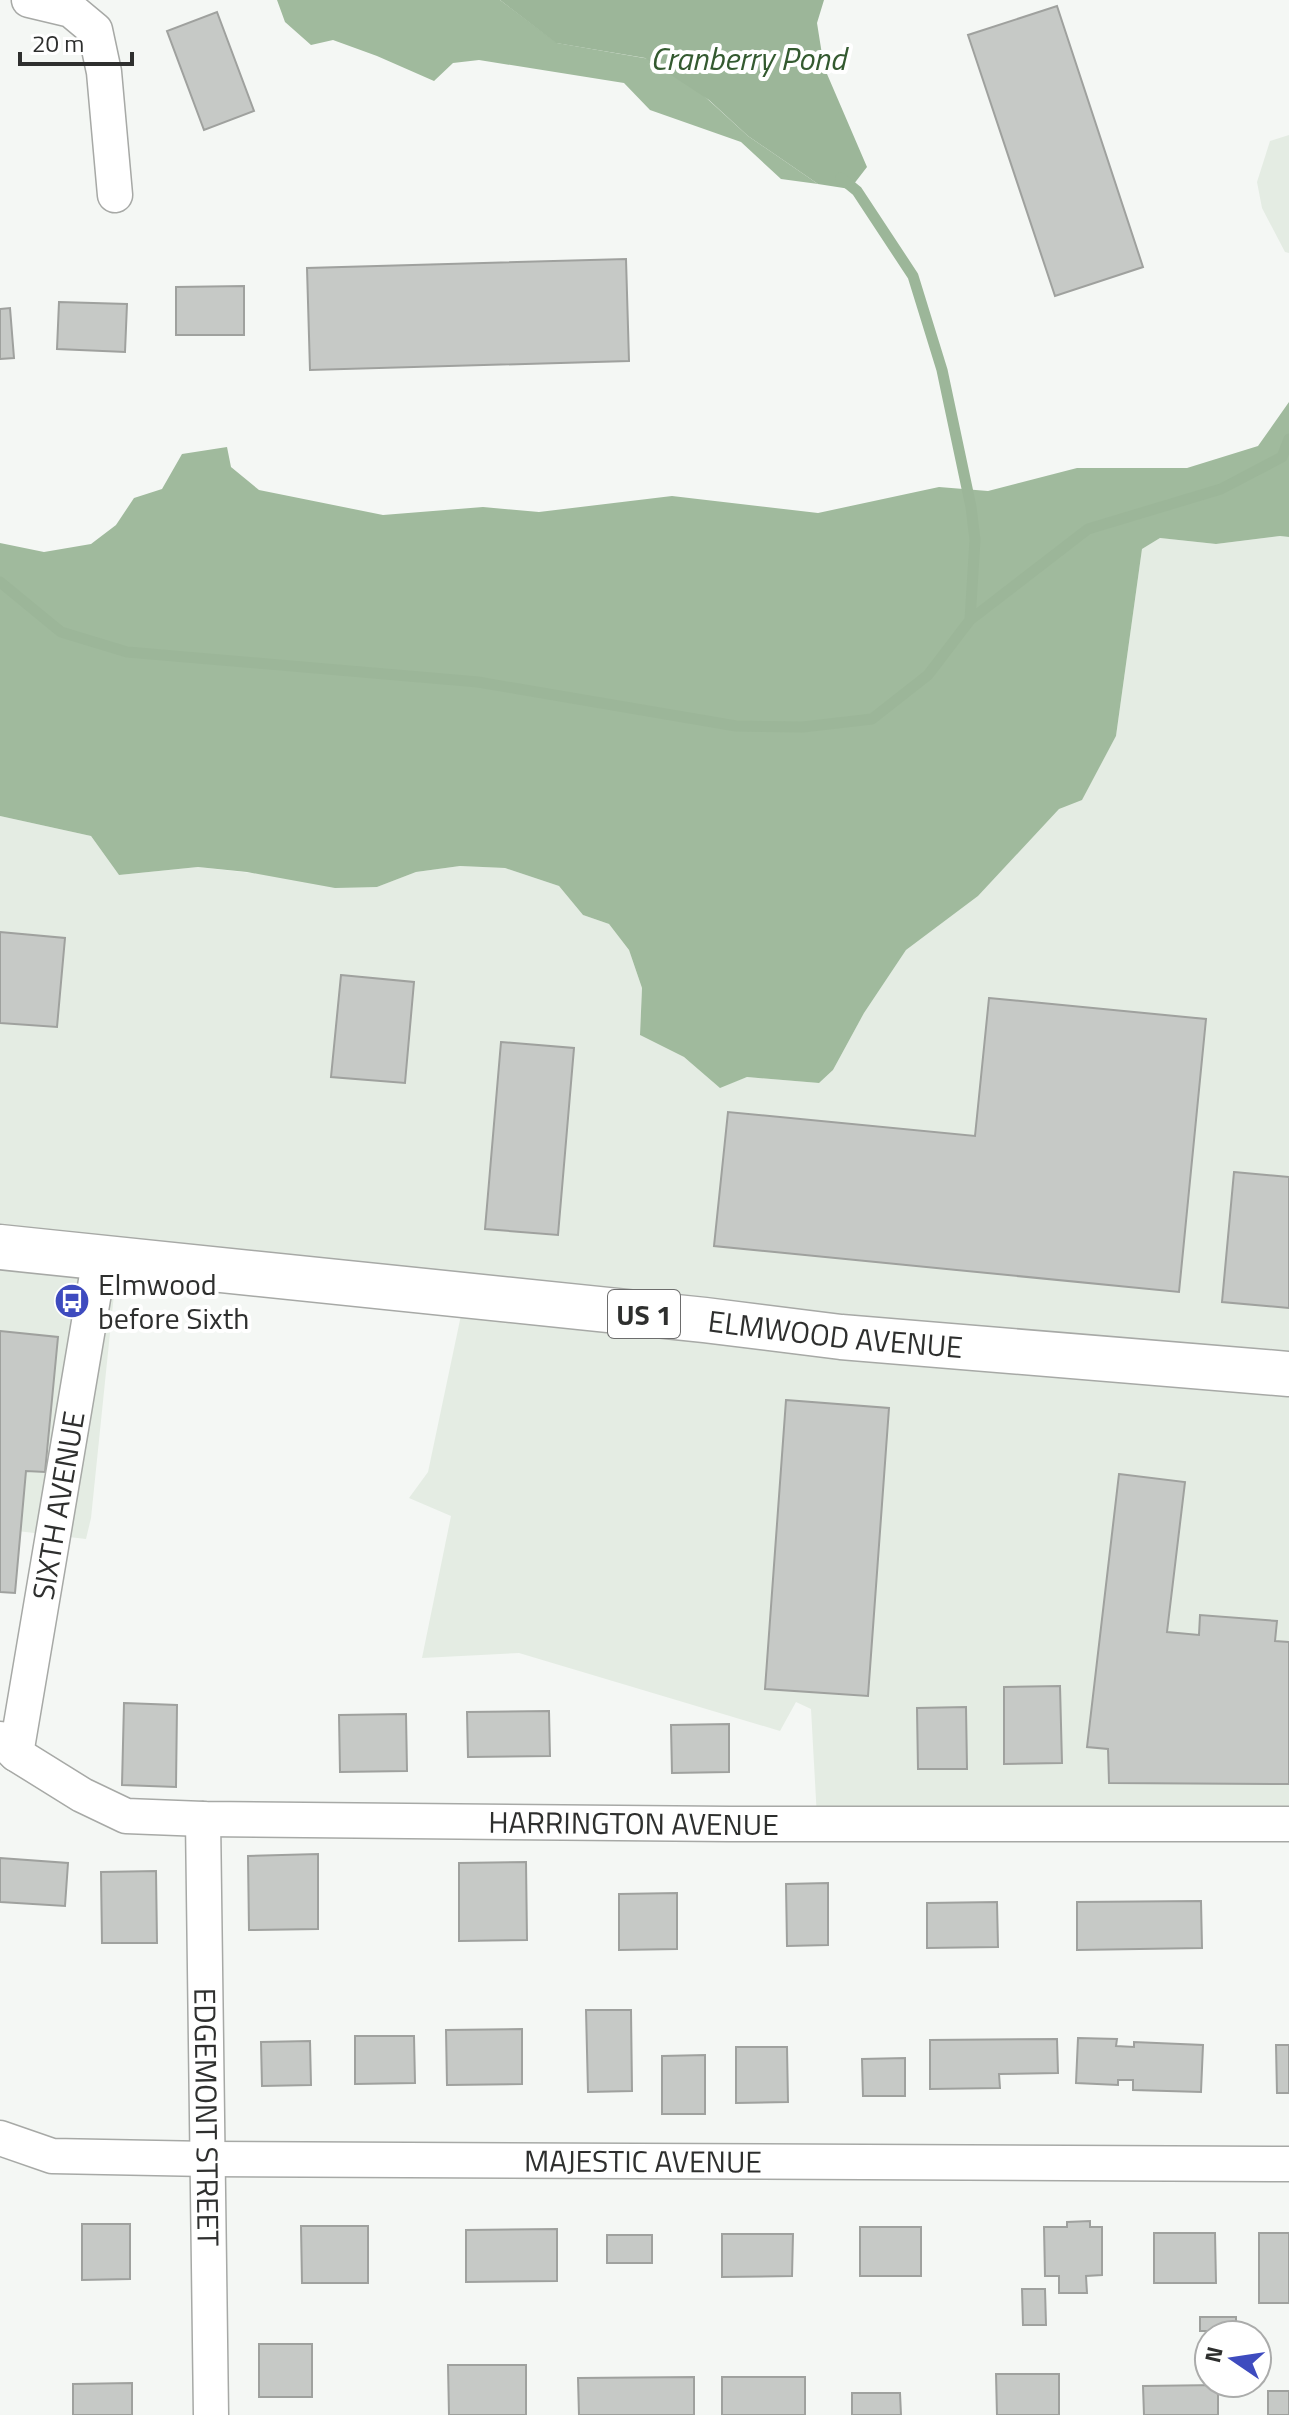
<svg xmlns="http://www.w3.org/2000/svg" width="1289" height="2415" font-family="'Titillium Web',sans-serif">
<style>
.built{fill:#e4ece3}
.forest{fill:#a0ba9d}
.water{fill:#9cb699}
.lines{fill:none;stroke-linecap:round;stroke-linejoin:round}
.stream{stroke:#9cb699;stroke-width:11}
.building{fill:#c6c9c6;stroke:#9fa19e;stroke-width:2}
.street-casing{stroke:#a7a9a6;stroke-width:37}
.primary-casing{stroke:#a7a9a6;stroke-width:47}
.street{stroke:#fff;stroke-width:34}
.primary{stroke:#fff;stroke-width:44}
.labels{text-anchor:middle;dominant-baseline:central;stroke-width:8;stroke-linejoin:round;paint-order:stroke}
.shield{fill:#fff;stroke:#6d6d6d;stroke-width:2}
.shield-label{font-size:28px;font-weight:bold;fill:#2e2f2e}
.poi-label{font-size:30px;fill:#2e2f2e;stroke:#fff;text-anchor:start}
.street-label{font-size:30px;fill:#2e2f2e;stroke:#fff}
.water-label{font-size:32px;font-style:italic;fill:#345a30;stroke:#fff}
</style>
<rect width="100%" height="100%" fill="#f4f7f4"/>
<path class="built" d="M1289,135v118l-4,-1 -23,-44 -5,-26 13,-41z
M1280,536l9,1v1282l-472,-1 -6,-109 -15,-7 -16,29 -261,-78 -97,5 29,-142 -42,-18 19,-26 36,-171 -347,-36 -26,253 -5,21 -86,-10v-713l91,20 28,39 79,-8 179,20 39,-15 44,-6 45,2 54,18 24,29 26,9 20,26 13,38 -2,47 44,22 36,30 27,-10 72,6 14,-13 31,-57 42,-63 72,-54 81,-88 23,-9 34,-63 26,-187 18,-11 56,6z"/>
<path class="forest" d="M277,0h223l57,43 110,19 81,74 70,48 -37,-5 -40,-37 -91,-32 -26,-27 -145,-23 -26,3 -19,18 -57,-25 -44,-16 -22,5 -26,-23z
M1289,402v135l-9,-1 -64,8 -56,-6 -18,11 -26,187 -34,64 -23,9 -81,87 -72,54 -42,63 -31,57 -14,13 -72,-6 -27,11 -36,-31 -44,-22 2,-47 -13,-38 -20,-26 -26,-9 -24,-29 -54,-18 -45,-2 -44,6 -39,15 -42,1 -88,-16 -49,-5 -79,8 -28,-39 -91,-20v-273l44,9 47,-8 25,-19 18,-27 28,-9 20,-35 45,-7 4,20 28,23 124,25 100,-8 56,5 133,-16 146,17 121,-26 49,4 89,-23h110l71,-22z"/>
<path class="water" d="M500,0h324l-7,23 7,44 43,100 -17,22 -32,-5 -70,-48 -39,-36 -64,-42 -89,-15z"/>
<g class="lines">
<path class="stream" d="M841,178l16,13 56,85 29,94 29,137 4,33 -5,80
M0,582l61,50 66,20 351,30 258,44 67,1 69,-8 56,-44 42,-55 118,-91 133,-40 61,-32 7,-18"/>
</g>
<path class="building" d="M1057,6l86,261 -88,29 -87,-261z
M217,12l37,99 -50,19 -37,-99z
M626,259l3,102 -319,9 -3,-102z
M244,286v49h-68v-48z
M59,302l68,2 -2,48 -68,-3z
M10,308l4,50 -14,1v-50z
M0,932l65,6 -8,89 -57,-4z
M341,975l73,7 -9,101 -74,-6z
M989,998l217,21 -27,273 -465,-46 14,-134 247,24z
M501,1042l73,6 -16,187 -73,-6z
M1234,1172l55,5v131l-67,-6z
M0,1331l58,6 -13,135 -19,-1 -11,122 -15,-1z
M786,1400l103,8 -21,288 -103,-7z
M1119,1474l66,8 -18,150 32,3 1,-20 77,6 -2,20 14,1v142l-180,-1 -1,-34 -21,-2z
M1060,1686l2,77 -58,1v-77z
M124,1703l53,2 -1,82 -54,-2z
M966,1707l1,62h-49l-1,-61z
M549,1711l1,45 -82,1 -1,-45z
M406,1714l1,57 -67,1 -1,-57z
M729,1724v48l-57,1 -1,-48z
M318,1854v75l-69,1 -1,-74z
M0,1858l68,5 -3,43 -65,-4z
M526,1862l1,78 -68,1v-78z
M156,1871l1,72h-55l-1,-71z
M828,1883v62l-41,1 -1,-62z
M677,1893v56l-58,1v-56z
M1201,1901l1,47 -125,2v-48z
M997,1902l1,45 -71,1v-45z
M586,2010h45l1,81 -44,1z
M522,2029v55l-75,1 -1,-55z
M355,2036h59l1,47 -60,1z
M1078,2038l39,1 -1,7 18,1v-5l69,3 -2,47 -68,-2v-10h-15v5l-42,-2z
M1057,2039l1,34 -59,1 1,14 -70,1v-49z
M310,2041l1,44 -49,1 -1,-44z
M1276,2045h13v48h-12z
M736,2047h51l1,55 -52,1z
M705,2055v59h-43v-58z
M905,2058v38h-42l-1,-37z
M1090,2221v6h12v48l-16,1 1,17h-28v-17h-14l-1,-49h23v-5z
M82,2224h48v55l-48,1z
M301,2226h67v57h-66z
M860,2227h61v49h-61z
M557,2229v52l-91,1v-52z
M1154,2233h61l1,50h-62z
M1259,2233h30v70h-30z
M722,2234h71l-1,42 -70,1z
M607,2235h45v28h-45z
M1022,2289h23l1,36h-23z
M1200,2317h36v14h-36z
M259,2344h53v53h-53z
M448,2365h78v50h-77z
M996,2374h63v41h-62z
M694,2377v38h-115l-1,-37z
M722,2377h83v38h-83z
M132,2383v32h-59v-31z
M1218,2385v30h-74l-1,-29z
M1268,2391h21v24h-21z
M852,2393h48l1,22h-49z"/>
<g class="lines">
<defs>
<g id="street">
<path d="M29,0l42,10 24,20 9,42 11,123"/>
<path id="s1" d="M0,1739l16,15 66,41 44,21 77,3 526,5h560"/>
<path id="s2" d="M16,1754l84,-497"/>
<path id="s3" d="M203,1819l8,596"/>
<path id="s4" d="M0,2138l52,18 156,3 1081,5"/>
</g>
<g id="primary">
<path id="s5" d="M0,1247l705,73 136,17 448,37"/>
</g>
</defs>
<use href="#street" class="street-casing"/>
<use href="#primary" class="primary-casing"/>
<use href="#street" class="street"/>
<use href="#primary" class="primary"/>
</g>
<defs>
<symbol id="bus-disc" viewBox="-11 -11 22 22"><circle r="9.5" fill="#3e4bbf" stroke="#fff"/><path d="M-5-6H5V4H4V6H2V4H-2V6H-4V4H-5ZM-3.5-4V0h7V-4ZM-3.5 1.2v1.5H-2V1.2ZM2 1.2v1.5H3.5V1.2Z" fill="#fff"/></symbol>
</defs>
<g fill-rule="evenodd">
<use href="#bus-disc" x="52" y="1281" width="40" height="40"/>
</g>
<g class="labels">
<rect class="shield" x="608" y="1290" width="72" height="48" rx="6"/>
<g class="shield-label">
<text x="644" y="1314">US 1</text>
</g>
<g class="poi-label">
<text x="98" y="1284">Elmwood<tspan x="98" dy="34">before Sixth</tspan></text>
</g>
<g class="street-label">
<text stroke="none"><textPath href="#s5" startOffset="840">ELMWOOD AVENUE</textPath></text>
<text stroke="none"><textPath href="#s2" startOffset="252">SIXTH AVENUE</textPath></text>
<text stroke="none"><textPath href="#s1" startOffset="656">HARRINGTON AVENUE</textPath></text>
<text stroke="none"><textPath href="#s3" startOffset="298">EDGEMONT STREET</textPath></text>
<text stroke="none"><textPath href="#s4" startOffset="646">MAJESTIC AVENUE</textPath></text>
</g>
<g class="water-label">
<text x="748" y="58">Cranberry Pond</text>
</g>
</g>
<g transform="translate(1233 2359) rotate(283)"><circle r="38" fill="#ffffff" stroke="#abacab" stroke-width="2"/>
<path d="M0-6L14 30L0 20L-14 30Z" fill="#3e4bbf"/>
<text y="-12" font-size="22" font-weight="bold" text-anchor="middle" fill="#2e2f2e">N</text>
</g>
<path d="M20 52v12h112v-12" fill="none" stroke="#2e2f2e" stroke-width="4"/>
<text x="32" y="52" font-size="24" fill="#2e2f2e" stroke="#ffffff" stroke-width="6" paint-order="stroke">20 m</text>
</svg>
